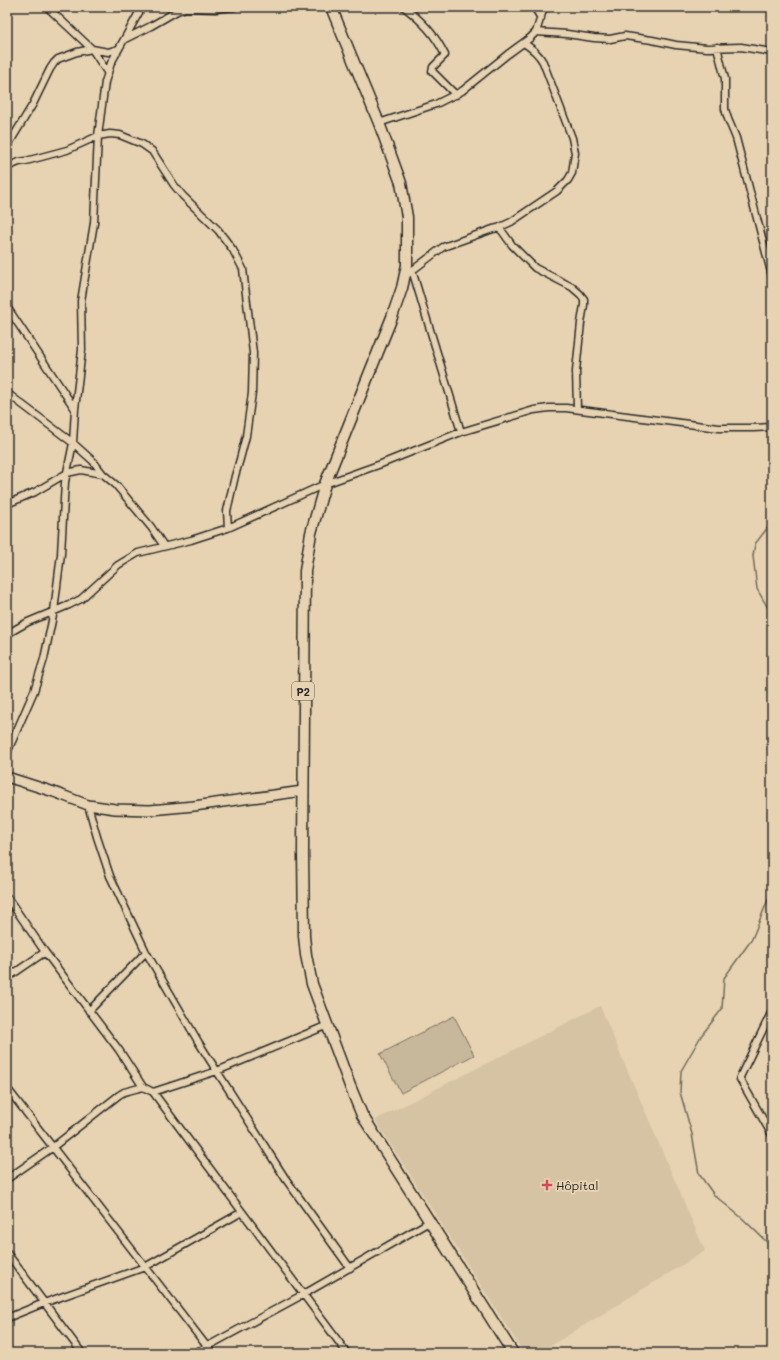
<svg xmlns="http://www.w3.org/2000/svg" width="779" height="1360" font-family="Mali,sans-serif">
<style>
.built{fill:#d5c3a4}
.pitch{fill:#c8b89b;stroke:#7a7263}
.lines{fill:none;stroke-linecap:round;stroke-linejoin:round}
.stream{stroke:#71695d;stroke-width:1.5}
.minor-casing{stroke:#2b2b2b;stroke-width:9}
.secondary-casing{stroke:#2b2b2b;stroke-width:12}
.primary-casing{stroke:#2b2b2b;stroke-width:13}
.minor{stroke:#e7d3b1;stroke-width:6}
.secondary{stroke:#e7d3b1;stroke-width:9}
.primary{stroke:#e7d3b1;stroke-width:10}
.poi-dot{fill:#d1495b;stroke:#e7d3b1;stroke-width:1.5}
.labels{text-anchor:middle;dominant-baseline:central;stroke-width:4;stroke-linejoin:round;paint-order:stroke}
.shield{fill:#e7d3b1;stroke:#635d53;stroke-width:1}
.shield-label{font-size:11px;font-weight:bold;fill:#2b2b2b}
.poi-label{font-size:12px;fill:#2b2b2b;stroke:#e7d3b1;text-anchor:start}
</style>
<rect width="100%" height="100%" fill="#e7d3b1"/>
<filter id="ink" filterUnits="userSpaceOnUse"><feTurbulence type="fractalNoise" baseFrequency=".025" numOctaves="2"/><feDisplacementMap in="SourceGraphic" scale="8" xChannelSelector="R" yChannelSelector="G"/><feConvolveMatrix kernelMatrix="1 2 1 2 8 2 1 2 1" color-interpolation-filters="sRGB"/></filter>
<g filter="url(#ink)">
<path class="built" d="M600,1006l105,245 -166,102h-15l-149,-233z"/>
<path class="pitch" d="M454,1016l20,39 -73,38 -21,-39z"/>
<g class="lines">
<path class="stream" d="M772,522l-17,22 -2,12 4,33 15,26
M772,771l-1,12 1,2
M772,890l-20,49 -28,39 -2,31 -21,27 -20,35 -1,21 12,42 7,40 15,21 28,23 30,29"/>
<defs>
<path id="minor" d="M47,7l45,42 15,23
M404,7c18,14 31,27 41,48l-12,12 -1,4 24,24
M534,7l7,11
M536,32l31,2 27,4 16,1 15,-3 27,4 24,5 31,3 34,-1 31,5
M125,39l26,-13 26,-15 9,-3 29,1 19,-2
M717,47l8,32v30l3,10 8,19 36,138
M379,123l57,-19 26,-13 46,-37 22,-16 6,-6 8,-25
M7,147l26,-43 17,-35 4,-6 4,-4 19,-7 15,-3 16,3 10,-3
M7,167l12,-5 7,-1 41,-11 31,-14 12,-2 10,1 22,9 10,7 22,34 9,11 35,34 15,20 10,19 10,84 -1,40 -6,43 -6,23 -5,17 -8,35 1,17
M498,228l13,-6 46,-31 11,-11 4,-7 3,-20 -3,-15 -29,-76c-5,-9 -11,-13 -19,-19
M412,270l49,162
M405,276l38,-29 50,-18 5,-1 4,3 10,14 23,23 37,19 8,7 4,5v6l-3,18 -5,48 1,38
M7,307l68,102
M7,393l66,50 20,18 10,13
M7,504l28,-12 32,-19 14,-3 22,4 13,11 35,42 13,19
M7,634l21,-12 41,-17 12,-6 37,-34 20,-12 53,-13 37,-12 97,-44 56,-20 80,-32 73,-22 15,-2h17l153,20h34l19,-1
M7,753l27,-62 10,-32 10,-48 7,-57 4,-72 8,-39 2,-34 7,-59 -1,-49 13,-78 4,-87 7,-54 6,-19 31,-56
M88,805l9,32 13,39 36,76 53,91 86,135 65,90
M7,897l38,55 74,98 24,37 10,5 194,261
M7,978l38,-26
M89,1011l57,-59
M772,1011l-32,66v2l32,56
M7,1088l205,265
M153,1092l64,-21 111,-46
M7,1179l46,-32 66,-52 5,-3 19,-5
M7,1253l75,100
M7,1318l37,-15 101,-36 97,-55
M195,1353l109,-59 125,-72"/>
<path id="secondary" d="M7,777l47,15 34,13 27,4 35,1 44,-4 109,-15"/>
<path id="primary" d="M331,7l48,116 22,60 6,34v48l-5,23 -10,29 -67,167 -14,49 -6,38 -2,280 1,85 2,19 6,29 38,102 12,29 151,238"/>
</defs>
<use href="#minor" class="minor-casing"/>
<use href="#secondary" class="secondary-casing"/>
<use href="#primary" class="primary-casing"/>
<use href="#minor" class="minor"/>
<use href="#secondary" class="secondary"/>
<use href="#primary" class="primary"/>
</g>
</g>
<path class="poi-dot" d="M545 1179h4v4h4v4h-4v4h-4v-4h-4v-4h4z"/>
<g class="labels">
<rect class="shield" x="292" y="682" width="22" height="18" rx="3"/>
<g class="shield-label">
<text x="303" y="691">P2</text>
</g>
<g class="poi-label">
<text x="556" y="1185">Hôpital</text>
</g>
</g>
<rect width="779" height="1360" fill="none" stroke="#e7d3b1" stroke-width="24"/>
<rect x="12" y="12" width="755" height="1336" fill="none" stroke="#2b2b2b" stroke-width="1.5" filter="url(#ink)"/>
</svg>
